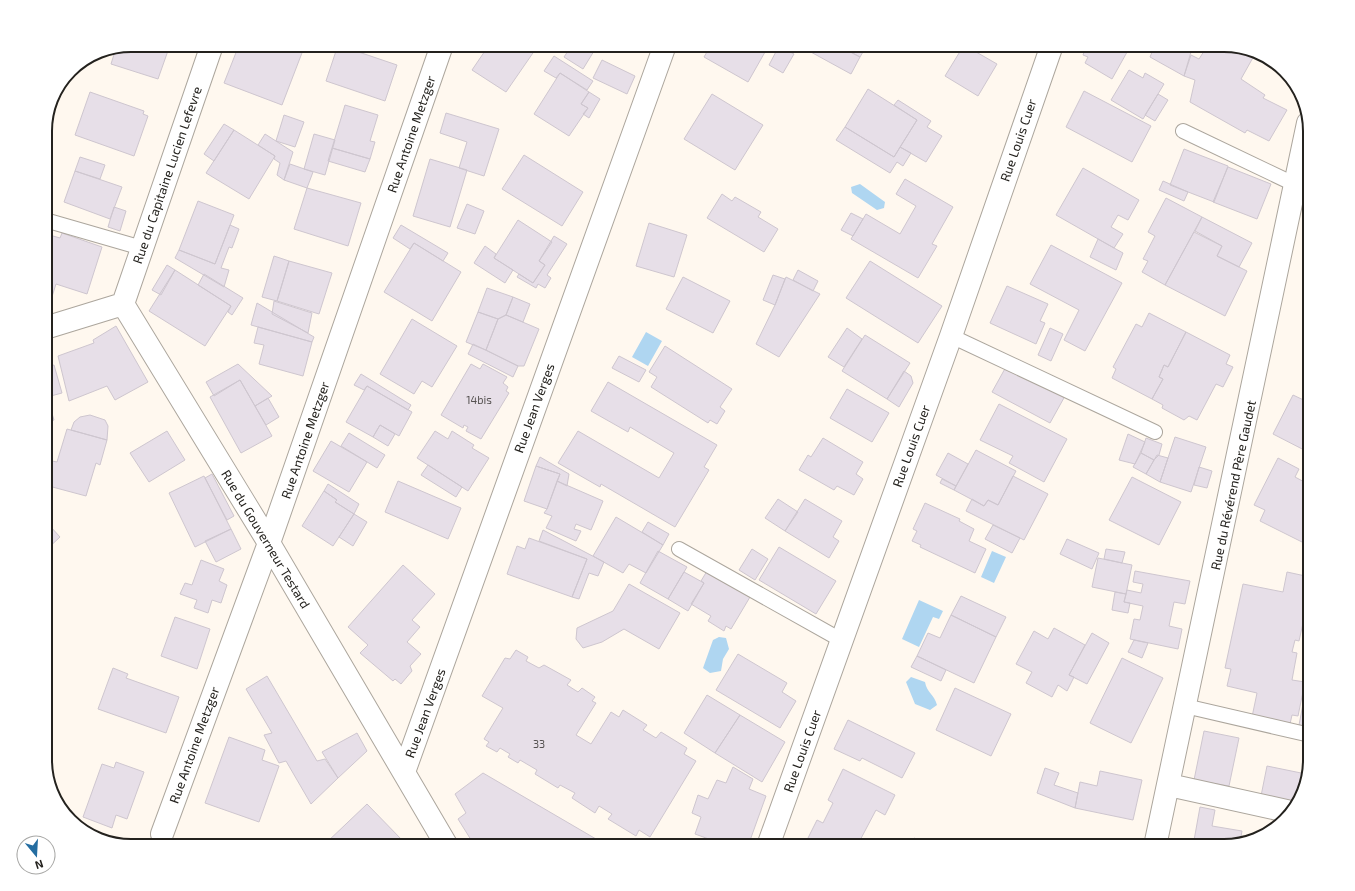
<svg xmlns="http://www.w3.org/2000/svg" width="1355" height="891" font-family="'Exo 2',sans-serif">
<style>
.water{fill:#afd6f1}
.building{fill:#e7dfe8;stroke:#cec6cf}
.lines{fill:none;stroke-linecap:round;stroke-linejoin:round}
.lane-casing{stroke:#aca69d;stroke-width:16}
.street-casing{stroke:#aca69d;stroke-width:24}
.lane{stroke:#fff;stroke-width:14}
.street{stroke:#fff;stroke-width:22}
.labels{text-anchor:middle;dominant-baseline:central;stroke-width:4;stroke-linejoin:round;paint-order:stroke}
.number-label{font-size:11px;fill:#555150}
.street-label{font-size:13px;fill:#24221e;stroke:#fff}
.rim{fill:none;stroke:#24221e;stroke-width:2}
</style>
<rect width="100%" height="100%" fill="#fff8ef"/>
<path class="water" d="M860,184l25,18 -1,6 -7,2 -25,-17 -1,-6z
M646,332l16,9 -14,25 -16,-9z
M992,551l14,6 -12,26 -13,-6z
M919,600l24,11 -4,8 -6,-2 -14,30 -17,-8z
M719,637l7,1 3,11 -6,10 -2,12 -11,2 -7,-5 10,-28z
M911,677l14,5c2,11 9,12 12,23l-7,5 -15,-6 -9,-22z"/>
<path class="building" d="M131,45h39l-12,34 -47,-15 5,-16z
M239,45h66l-23,60 -58,-22z
M338,45l59,20 -12,36 -59,-20z
M489,45h38l8,5 -29,42 -34,-22z
M572,45h12l10,6 -11,18 -19,-12z
M584,45h14l-4,6z
M711,45h58l-21,37 -44,-25z
M798,45h39l23,12 -9,17z
M837,45h30l-7,12z
M870,45h19l-1,5z
M964,45l33,19 -19,32 -33,-20z
M1084,45h47l-19,34 -27,-16 3,-6 -5,-2 3,-9z
M1155,45h38l-9,31 -34,-19z
M1208,45h16l31,9 -14,25 24,16 -2,3 24,12 -18,31 -22,-11 -2,3 -55,-31 5,-22 -11,-4 7,-21 8,4z
M779,46l15,8 -11,19 -14,-8z
M554,56l39,25 -6,9 -27,-17 -4,5 -12,-7z
M602,60l33,16 -8,18 -34,-16z
M1129,70l14,8 2,-5 19,11 -21,35 -32,-19z
M560,73l29,19 -8,12 7,4 -19,28 -35,-22z
M868,89l49,31 -23,37 -49,-30z
M1084,91l67,35 -19,36 -66,-35z
M90,92l54,19 -1,3 5,2 -14,40 -59,-21z
M589,92l11,7 -11,19 -6,-4 5,-6 -7,-4z
M712,94l51,31 -28,45 -51,-31z
M1158,94l10,6 -13,21 -10,-6z
M898,100l33,21 -4,6 15,9 -16,26 -26,-15 17,-27 -23,-15z
M345,105l33,10 -8,26 5,1 -5,17 -38,-11z
M446,113l53,16 -15,47 -25,-8 8,-26 -27,-9z
M284,115l20,7 -9,25 -19,-6z
M224,124l10,6 -20,31 -10,-7z
M845,127l49,30 6,-10 11,6 -8,13 -6,-4 -7,11 -54,-33z
M234,130l41,26 -26,43 -43,-26z
M265,134l28,18 -9,28 -7,-5 3,-12 -6,-4 1,-3 -17,-11z
M314,134l21,6 -10,35 -21,-6z
M332,148l38,11 -5,13 -37,-11z
M1184,149l44,17 -14,36 -44,-17z
M524,155l59,37 -21,34 -60,-37z
M80,157l25,8 -5,14 -25,-8z
M430,159l37,11 -17,57 -37,-11z
M290,164l23,8 -6,16 -23,-8z
M1228,167l43,17 -14,35 -44,-17z
M1083,168l56,32 -11,20 -10,-5 -7,12 12,7 -9,14 -58,-33z
M75,171l47,16 -12,32 -46,-17z
M905,179l48,28 -21,37 5,2 -19,32 -67,-39 15,-25 34,20 16,-28 -20,-12z
M1163,181l25,11 -4,9 -25,-11z
M307,188l54,15 -13,43 -54,-17z
M722,194l10,7 3,-4 26,15 -3,5 20,12 -14,23 -57,-34z
M1166,198l36,19 -37,68 -23,-13 6,-11 -5,-2 12,-23 -7,-4z
M198,201l36,14 -19,49 -36,-14z
M467,204l17,7 -9,23 -18,-6z
M1310,206v28l-6,-4z
M114,207l12,4 -6,20 -12,-4z
M851,213l12,6 -10,17 -12,-6z
M1202,217l50,26 -13,24 -22,-11 5,-10 -27,-15z
M518,220l34,22 -13,19 6,4 -12,18 -39,-25z
M649,223l38,12 -13,42 -38,-11z
M230,225l9,4 -7,19 -3,-1 -8,21 8,2 -5,17 -49,-29 4,-8 36,14z
M401,225l47,28 -5,8 -29,-18 -4,6 -17,-11z
M1194,232l28,14 -5,10 30,15 -22,45 -60,-31z
M62,233l40,14 -15,47 -31,-10 -6,19 -5,-1v-64l1,-4 14,4z
M554,236l13,8 -20,31 4,3 -6,10 -7,-4 -2,4 -19,-11 2,-3 14,9 12,-18 -6,-4z
M1098,239l25,14 -7,17 -26,-13z
M414,243l47,29 -29,49 -48,-29z
M1051,245l71,38 -37,68 -21,-11 15,-30 -49,-26z
M485,246l11,8 -2,4 19,12 -8,13 -31,-20z
M274,256l15,5 -12,40 -15,-4z
M289,261l43,12 -13,41 -42,-13z
M870,261l72,45 -24,37 -72,-45z
M167,265l8,5 -14,25 -9,-5z
M175,270l56,36 -26,40 -56,-35z
M798,270l20,11 -5,10 -20,-11z
M204,274l39,24 -11,17 -4,-3 3,-6 -33,-21z
M773,275l12,4 -10,26 -12,-5z
M683,277l47,24 -17,32 -47,-24z
M786,277l34,17 -41,63 -23,-13 19,-39z
M1007,286l41,18 -8,17 5,2 -9,21 -46,-21z
M487,288l26,9 -7,18 -8,4 -20,-7z
M513,297l17,7 -7,18 -17,-7z
M274,301l38,12 -4,20 -36,-19z
M257,303l57,34 -2,5 -61,-17z
M478,312l20,7 -12,31 -20,-8z
M1149,313l37,19 -18,35 -4,-2 -5,12 4,2 -11,20 -40,-21 4,-9 -3,-2 23,-43 6,3z
M506,315l33,14 -15,37h-6l-32,-16 12,-31z
M412,319l45,27 -25,41 -10,-6 -8,13 -34,-20z
M116,326l32,56 -33,18 -8,-14 -38,15 -11,-45 36,-13 -1,-3z
M258,327l54,15 -9,34 -44,-12 5,-19 -10,-2z
M847,328l15,11 -18,28 -16,-10z
M1050,328l13,6 -12,27 -13,-6z
M1186,332l44,23 -4,9 7,3 -10,20 -7,-3 -19,36 -8,-4 -5,4 -22,-12 1,-3 -11,-6 11,-20 -4,-2 5,-12 4,2z
M865,335l45,28 -23,36 -45,-28z
M473,344l45,22 -5,11 -45,-23z
M665,346l67,43 -12,18 5,4 -8,13 -7,-4 -2,3 -57,-36 6,-10 -8,-5z
M619,356l27,14 -7,12 -27,-14z
M238,364l34,32 -17,10 -15,-26 -26,16 -8,-14z
M471,364l9,5 3,-5 24,13 -4,6 5,4 -2,4 3,2 -28,46 -15,-8 2,-4 -4,-2 -1,3 -22,-13z
M54,365l8,28 -15,4 7,23 -9,3v-56z
M1007,365l58,31 -15,27 -58,-31z
M904,371l7,5 2,7 -14,24 -12,-8z
M361,374l50,31 -3,5 -41,-24 -3,4 -10,-5z
M240,380l32,56 -31,17 -31,-56z
M608,382l109,63 -13,22 5,3 -34,57 -74,-43 -1,3 -42,-24 20,-32 81,47 15,-25 -44,-26 -2,5 -37,-21z
M367,386l45,26 -13,24 -19,-11 -7,12 -27,-15z
M847,389l42,24 -17,29 -42,-24z
M1293,395l17,8v50l-37,-19z
M268,398l11,19 -13,8 -11,-19z
M999,404l68,35 -23,43 -35,-19 4,-7 -33,-16z
M90,415l15,5 3,6 -1,14 -36,-10 3,-8 6,-5z
M380,425l15,9 -7,12 -15,-9z
M67,429l40,11 -7,25 -4,-2 -10,33 -41,-11 7,-24 5,1z
M167,431l18,29 -36,22 -19,-29z
M435,431l13,8 4,-8 22,14 -2,3 17,10 -21,33 -51,-33z
M349,433l36,22 -8,13 -36,-22z
M1128,434l17,8 -10,22 -16,-4z
M1175,437l31,10 -15,45 -31,-10z
M823,438l40,24 -7,12 7,5 -9,16 -17,-9 -3,4 -35,-20 9,-15 3,2z
M1146,438l16,6 -3,11 -5,5 -13,-7z
M331,441l36,21 -18,30 -36,-21z
M976,450l40,21 -18,34 -10,-5 -4,6 -30,-16z
M948,453l20,11 -12,22 -20,-11z
M1141,453l13,7 -8,14 -13,-7z
M1157,455l11,3 -8,24 -14,-8z
M540,457l29,17 -2,12 -10,-5 3,-7 -24,-8z
M1278,458l21,11 -4,8 15,8v61l-50,-25 5,-11 -11,-5z
M428,465l34,22 -6,10 -35,-22z
M536,466l24,8 -13,35 -23,-8z
M1199,467l13,4 -5,17 -13,-3z
M212,474l22,42 -7,4 -22,-42z
M204,476l27,53 -36,18 -26,-54z
M1013,476l35,18 -24,46 -58,-29 6,-12 12,7 4,-6 10,5z
M1132,477l49,25 -22,43 -50,-25z
M942,479l14,7 -2,4 -14,-7z
M398,481l63,27 -13,31 -63,-27z
M557,481l46,20 -12,29 -15,-6 -2,5 7,2 -5,10 -30,-13 6,-12 -8,-3 3,-4z
M328,484l31,20 -5,10 -19,-12 2,-2 -13,-9z
M324,491l13,9 -2,2 19,12 -21,32 -31,-20z
M778,499l20,13 -13,19 -20,-13z
M805,499l37,22 -9,16 6,4 -10,17 -44,-27z
M925,503l35,16 -1,2 15,8 -5,12 17,8 -11,24 -55,-26 1,-2 -9,-4 5,-10 -4,-2z
M354,514l13,8 -14,24 -14,-9z
M45,516l8,8 -3,2 10,11 -15,14z
M616,517l47,28 -17,28 -17,-9 -6,9 -30,-17z
M648,522l21,12 -6,11 -21,-13z
M993,525l27,13 -8,15 -27,-14z
M231,529l10,20 -25,13 -11,-21z
M543,530l61,32 -6,14 -9,-3 -10,26 -7,-2 15,-38 -48,-18z
M529,538l58,21 -15,38 -65,-23 10,-28 8,3z
M1067,539l32,14 -7,16 -32,-15z
M779,547l57,34 -20,33 -57,-34z
M752,549l16,10 -13,21 -16,-10z
M1106,549l19,3 -3,11 -18,-4z
M658,551l29,16 -19,32 -28,-16z
M1098,558l34,7 -6,29 -34,-7z
M201,560l23,9 -5,12 8,4 -6,18 -9,-3 -4,13 -14,-5 3,-8 -17,-6 5,-11 7,2z
M403,565l32,29 -23,26 8,7 -13,15 14,12 -11,12 2,5 -11,13 -6,-5 -2,2 -33,-28 8,-8 -20,-18z
M707,571l43,26 -19,32 -5,-3 -2,5 -16,-10 3,-5 -20,-12 13,-21 -3,-2z
M1135,571l55,10 -5,23 -11,-2 -5,24 13,3 -4,20 -48,-10 4,-20 6,1 3,-14 -19,-4 3,-12 14,3 2,-9 -10,-2z
M684,572l20,11 -16,28 -20,-12z
M1287,572l23,5v38l-5,-1 -6,27 -4,-1 -3,12 5,1 -5,27 13,2 -7,34 -6,-1 -2,9 -38,-7 5,-24 -30,-7 4,-17 -6,-1 18,-84 40,8z
M629,584l51,29 -21,36 -35,-20 -22,13 -19,6 -7,-9 1,-11 36,-17z
M1115,592l11,2 -2,8 6,1 -2,10 -16,-3z
M961,596l45,21 -10,20 -45,-22z
M951,615l45,22 -22,46 -57,-27 11,-23 12,5z
M175,617l35,12 -13,40 -36,-13z
M1054,628l31,17 -16,30 5,2 -7,14 -9,-6 -6,12 -26,-14 6,-11 -16,-8 18,-33 14,8z
M1092,633l17,10 -22,41 -18,-9z
M1134,640l14,3 -6,15 -14,-6z
M45,648l6,1 -6,27z
M516,650l12,7 -2,4 13,7 5,-3 27,15 -4,5 11,7 4,-4 13,9 -3,4 4,2 -20,32 15,9 20,-32 8,5 4,-7 24,15 -4,5 13,8 5,-6 26,16 -3,6 12,7 -46,76 -11,-7 -3,6 -28,-17 4,-5 -13,-8 -4,7 -23,-15 3,-5 -15,-8 -2,3 -23,-14 2,-4 -17,-10 -2,3 -10,-6 2,-3 -10,-6 -3,4 -11,-6 3,-4 -5,-3 19,-31 -21,-12 23,-38 5,1z
M738,654l49,29 -5,9 14,9 -16,27 -64,-38z
M917,656l29,14 -5,11 -30,-14z
M1122,658l41,20 -32,65 -41,-20z
M113,668l15,6 -2,4 53,19 -13,36 -68,-24z
M267,676l50,85 8,-2 13,19 -27,26 -25,-43 -7,2 -15,-28 8,-2 -26,-44z
M1307,683l3,1v43l-11,-2z
M955,688l56,26 -20,42 -55,-26z
M707,695l33,20 -25,38 -31,-20z
M740,715l45,27 -23,40 -47,-29z
M848,720l67,33 -13,25 -40,-20 -2,3 -26,-12z
M1204,731l35,7 -10,48 -35,-6z
M357,733l10,18 -29,27 -16,-26z
M229,737l36,13 -3,10 17,6 -20,56 -54,-19z
M116,762l28,10 -17,47 -11,-4 -4,13 -29,-11 19,-53 12,4z
M1267,766l39,8 -11,34 -35,-7z
M733,767l20,12 -4,10 17,7 -18,50h-20l-33,-12 6,-17 -9,-4 6,-18 10,4 9,-19 9,3z
M1045,768l14,5 -5,12 24,8 -3,15 -38,-15z
M843,769l52,26 -10,20 -9,-5 -19,36h-29l-4,-2 -1,2h-19l13,-26 6,3 10,-20 -5,-3z
M1100,771l42,9 -9,40 -58,-12 5,-26 17,4z
M483,773l125,73h-124l-4,-7 -7,4 -15,-24 8,-6 -11,-19z
M367,804l35,36 -7,6h-35l-7,-7 -5,7h-19l-3,-3z
M1200,807l15,3 -3,16 30,5 -2,11 -15,4h-32z
M914,838l16,8h-21z"/>
<g class="lines">
<defs>
<path id="lane" d="M1183,131l111,53
M45,220l97,28
M951,336l204,96
M679,549l162,91
M1185,706l125,29"/>
<path id="street" d="M123,304l89,-259
M45,328l78,-24 146,239 178,303
M404,772l261,-727
M1169,785l122,27
M162,834l107,-291 173,-498
M768,846l183,-510 101,-291
M1155,846l153,-723"/>
</defs>
<use href="#lane" class="lane-casing"/>
<use href="#street" class="street-casing"/>
<use href="#lane" class="lane"/>
<use href="#street" class="street"/>
</g>
<g class="labels">
<g class="number-label">
<text x="479" y="399">14bis</text>
<text x="539" y="743">33</text>
</g>
<g class="street-label">
<text transform="translate(411 134) rotate(-71)">Rue Antoine Metzger</text>
<text transform="translate(1018 140) rotate(-71)">Rue Louis Cuer</text>
<text transform="translate(167 175) rotate(-71)">Rue du Capitaine Lucien Lefevre</text>
<text transform="translate(534 408) rotate(-70)">Rue Jean Verges</text>
<text transform="translate(305 440) rotate(-71)">Rue Antoine Metzger</text>
<text transform="translate(911 446) rotate(-70)">Rue Louis Cuer</text>
<text transform="translate(1233 485) rotate(-78)">Rue du Révérend Père Gaudet</text>
<text transform="translate(266 539) rotate(59)">Rue du Gouverneur Testard</text>
<text transform="translate(425 713) rotate(-70)">Rue Jean Verges</text>
<text transform="translate(194 745) rotate(-70)">Rue Antoine Metzger</text>
<text transform="translate(802 751) rotate(-70)">Rue Louis Cuer</text>
</g>
</g>
<path d="M0 0H1355V891H0ZM131 52H1224A79 79 0 0 1 1303 131V760A79 79 0 0 1 1224 839H131A79 79 0 0 1 52 760V131A79 79 0 0 1 131 52Z" fill="#fff" fill-rule="evenodd"/>
<path class="rim" d="M131 52H1224A79 79 0 0 1 1303 131V760A79 79 0 0 1 1224 839H131A79 79 0 0 1 52 760V131A79 79 0 0 1 131 52Z"/>
<g transform="translate(36 855) rotate(162)"><circle r="19" fill="#ffffff" stroke="#a7a7a5"/>
<path d="M0-3L7 15L0 10L-7 15Z" fill="#246da1"/>
<text y="-6" font-size="11" font-weight="bold" text-anchor="middle" fill="#24221e">N</text>
</g>
</svg>
